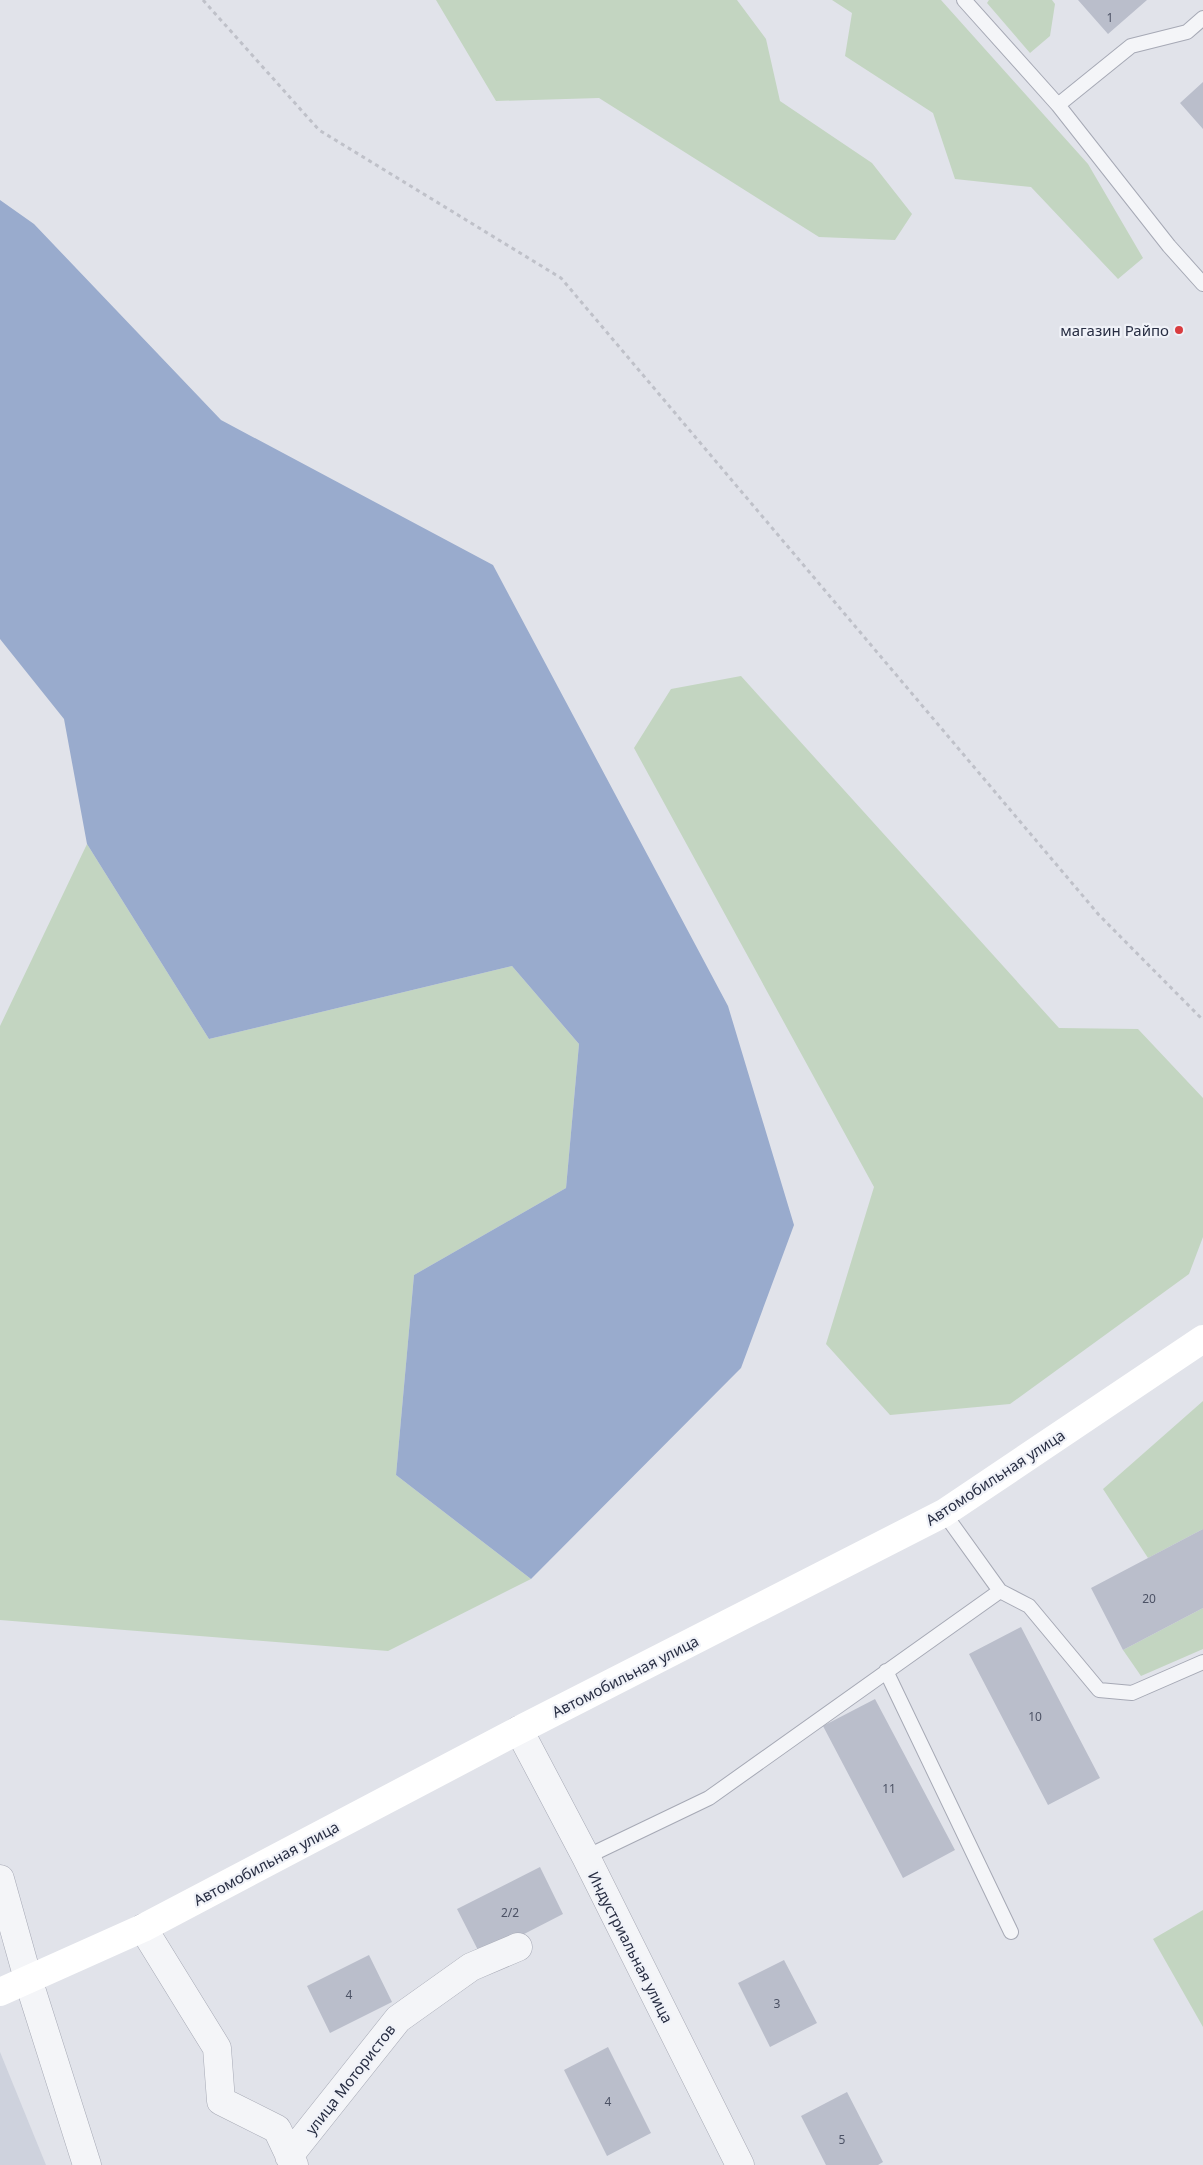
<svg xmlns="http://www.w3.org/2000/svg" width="1203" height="2165" font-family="'Noto Sans',sans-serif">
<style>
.built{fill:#ced2dd}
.green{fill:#c3d5c1}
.water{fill:#99abcd}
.building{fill:#babecb}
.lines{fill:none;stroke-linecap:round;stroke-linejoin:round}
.lane-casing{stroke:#a6a9b5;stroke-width:16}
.street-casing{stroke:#a6a9b5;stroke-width:29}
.path{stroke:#bfc1c9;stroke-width:3;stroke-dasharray:4 4;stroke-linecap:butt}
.lane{stroke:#f4f5f8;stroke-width:14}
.street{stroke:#f4f5f8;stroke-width:28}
.secondary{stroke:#fff;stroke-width:28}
.poi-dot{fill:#d93c3f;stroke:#f0f2f8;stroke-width:2}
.labels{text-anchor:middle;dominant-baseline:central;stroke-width:4.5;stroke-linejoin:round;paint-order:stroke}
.number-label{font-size:12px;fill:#4c5265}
.poi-label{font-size:15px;fill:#282e43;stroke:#f0f2f8;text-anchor:end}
.street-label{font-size:15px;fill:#282e43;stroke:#f0f2f8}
</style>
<rect width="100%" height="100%" fill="#e1e3ea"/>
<path class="built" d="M0,2052l46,113h-46z"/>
<path class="green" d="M436,0h301l29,39 14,62 92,62 40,51 -17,26 -76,-3 -220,-139 -103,3z
M832,0h109l147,164 55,94 -25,21 -87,-92 -76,-8 -22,-66 -88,-57 7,-43z
M989,0h63l3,4 -5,32 -20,17 -43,-50z
M741,676l318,352 79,1 65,69v139l-14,37 -179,130 -120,11 -64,-71 48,-157 -240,-439 37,-59z
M87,844l122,195 303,-73 67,78 -13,144 -152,87 -18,200 135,104 -143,72 -388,-31v-594z
M1203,1401v128l-55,29 -45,-69z
M1203,1608v41l-62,27 -18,-26z
M1203,1910v117l-50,-88z"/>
<path class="water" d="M0,200l34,24 187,196 272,145 235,441 66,219 -53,143 -210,211 -135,-104 18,-200 152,-87 13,-144 -67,-78 -303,73 -122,-195 -23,-125 -64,-80z"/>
<path class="building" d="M1078,0h69l-39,34z
M1203,82v47l-23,-26z
M1203,1529v79l-80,42 -32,-62z
M1021,1627l79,151 -52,27 -79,-151z
M875,1699l80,151 -52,28 -80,-152z
M540,1867l23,47 -82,42 -24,-47z
M369,1955l23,47 -62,31 -23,-47z
M784,1960l33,63 -47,24 -32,-64z
M608,2047l43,86 -44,23 -43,-86z
M847,2092l36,70 -5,3h-52l-25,-49z"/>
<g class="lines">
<defs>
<path id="lane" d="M964,0l94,105 111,141 34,38
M1058,105l73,-59 56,-14 16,-14
M944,1513l56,78 29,15 70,84 33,3 71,-31
M886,1671l125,261
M586,1857l123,-59 291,-207"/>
<path id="street" d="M519,1730l67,127 154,308
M0,1879l28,100 59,186
M143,1928l74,120 4,53 56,28 17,36
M289,2156l109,-137 73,-52 47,-20"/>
</defs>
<use href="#lane" class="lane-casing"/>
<use href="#street" class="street-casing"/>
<path class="path" d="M203,0l116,130 242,148 538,637 104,105"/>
<use href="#lane" class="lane"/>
<use href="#street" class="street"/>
<path class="secondary" d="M0,1992l143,-64 376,-198 425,-217 259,-174"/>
</g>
<circle class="poi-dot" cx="1179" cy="330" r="5"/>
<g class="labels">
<g class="number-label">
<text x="1110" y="17">1</text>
<text x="1149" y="1598">20</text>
<text x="1035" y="1716">10</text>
<text x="889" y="1788">11</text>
<text x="510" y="1912">2/2</text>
<text x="349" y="1994">4</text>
<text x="777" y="2003">3</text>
<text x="608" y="2101">4</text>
<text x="842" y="2139">5</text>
</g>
<g class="poi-label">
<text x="1169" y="330">магазин Райпо</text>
</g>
<g class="street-label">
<text transform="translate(995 1477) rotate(-33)">Автомобильная улица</text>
<text transform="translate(625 1676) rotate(-27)">Автомобильная улица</text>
<text transform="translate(266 1863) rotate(-28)">Автомобильная улица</text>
<text transform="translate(631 1947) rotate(63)">Индустриальная улица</text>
<text transform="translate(350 2079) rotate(-52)">улица Мотористов</text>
</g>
</g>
</svg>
